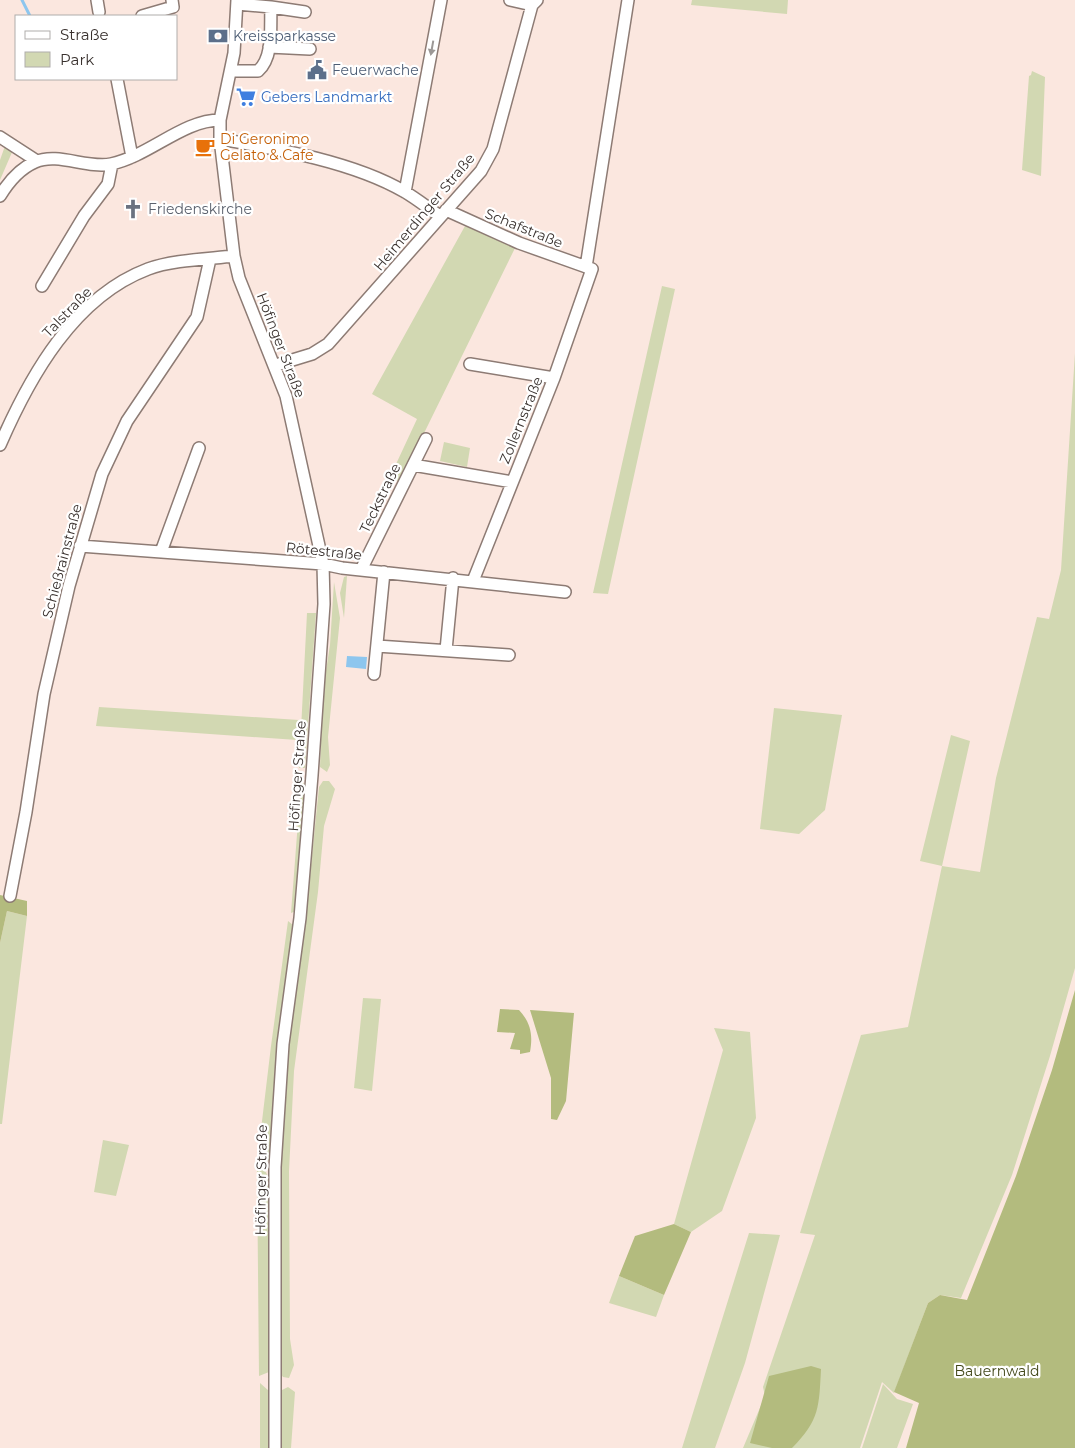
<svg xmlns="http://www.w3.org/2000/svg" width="1075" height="1448" font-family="Montserrat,sans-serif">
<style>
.green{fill:#d2d8b2}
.forest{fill:#b3bb7e}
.water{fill:#8dc6ee}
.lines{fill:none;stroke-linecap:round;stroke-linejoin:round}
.stream{stroke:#8dc6ee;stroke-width:3}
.minor-casing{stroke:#8d7b74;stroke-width:14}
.minor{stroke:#fff;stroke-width:11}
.oneway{fill:#9c9896}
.labels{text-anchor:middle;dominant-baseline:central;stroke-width:4.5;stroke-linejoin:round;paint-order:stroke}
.service-label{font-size:14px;fill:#4e5e75;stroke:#fff;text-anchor:start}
.shop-label{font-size:14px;fill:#366cbe;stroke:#fff;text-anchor:start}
.food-label{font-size:14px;fill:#c56008;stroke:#fff;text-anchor:start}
.worship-label{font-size:14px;fill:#5b616d;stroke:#fff;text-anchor:start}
.street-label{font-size:14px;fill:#39312e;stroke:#fff}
.park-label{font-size:14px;fill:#424719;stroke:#fff}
</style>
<rect width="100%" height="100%" fill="#fbe7df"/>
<path class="green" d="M692,0h96l-1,14 -96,-9z
M1032,71l13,6 -4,99 -19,-6 7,-94 2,-1z
M5,146l8,4 -13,30v-20z
M465,226l51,20 -116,236 -10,-5 27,-58 -45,-25z
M662,286l13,3 -67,305 -15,-1z
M1075,353v615l-25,88 -38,119 -51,123 -21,-3 -12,8 -34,90 -12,-11 -22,66h-117l22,-52 -2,-9 52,-152 -15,-2 61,-198 47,-8 34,-161 -22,-5 31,-126 19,6 -28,125 38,6 16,-94 41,-161 12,2 12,-49z
M444,442l26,6 -3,19 -27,-6z
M347,576l-3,42 -4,-25 4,-16z
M334,582l6,36 -12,119 2,28 -3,7 -7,-5 3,-77 7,-45z
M307,613h9l-11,155h-6z
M99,707l200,13 -2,20 -201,-14z
M774,708l68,7 -17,95 -26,24 -39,-5z
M323,781h6l6,8 -11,37 -6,66 -24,179 -5,100 1,168 4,26 -5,13 -6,-1 -3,-4v-202l7,-117 19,-139 13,-128z
M301,782l4,2 -9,127 -5,2z
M7,911l20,5 -25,208h-2v-181z
M288,921l5,4 -16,123 -8,112 -5,4 -7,-1 14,-117z
M363,998l18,1 -9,92 -18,-3z
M714,1028l36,4 6,86 -34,93 -31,21 -17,-8 49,-174z
M103,1140l26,5 -13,51 -22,-4z
M257,1168l7,1 5,9v194l-10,4z
M749,1233l31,2 -35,128 -30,85h-33z
M619,1276l45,19 -8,22 -47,-14z
M260,1383l9,8v57h-9z
M883,1384l14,15 16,5 -16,44h-35z
M288,1387l7,5 -4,56h-11v-57z"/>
<path class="forest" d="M0,895l27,6v15l-20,-5 -7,32z
M1075,990v458h-169l13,-45 -25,-11 34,-89 12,-8 27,5 49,-124 36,-106z
M500,1009l19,1c12,13 14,25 11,42l-10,2v-4l-10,-1 5,-16 -18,-1z
M530,1010l44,3 -8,88 -9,19 -6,-1v-41z
M674,1224l17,8 -27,63 -45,-19 16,-40z
M811,1366l10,3c-2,37 -1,51 -29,79h-20l-22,-5 19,-67z"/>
<path class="water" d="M347,656l20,1 -1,12 -20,-2z"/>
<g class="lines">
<path class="stream" d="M22,0l8,16"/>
<defs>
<path id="minor" d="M97,0l2,12
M237,0l-3,53 -14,67v19l14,117 5,22 47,118 37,168 1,40 -12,171 -12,143 -17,126 -8,123v281
M510,0l22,5
M271,7l34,5
M142,16l31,-9 -1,-7
M269,47l41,2
M231,71h27c16,-14 12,-44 13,-64l-34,-3
M117,79l15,78
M0,137l37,24
M220,139c58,10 134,23 185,53 12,7 23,16 35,24
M405,192l36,-192
M0,196c9,-15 19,-27 35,-34 23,-10 52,7 76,2 38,-8 72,-44 109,-44
M446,210l73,33 73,26 -38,109 -81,203
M586,267l42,-267
M42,286l42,-70 24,-32 4,-20
M470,364l84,14
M276,365l36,-11 16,-10 153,-173 12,-22 39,-144 5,-5
M0,445c30,-69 74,-148 148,-176 24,-9 60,-10 86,-13
M413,465l99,17
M80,546l243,18 19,4 223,24
M161,552l38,-104
M361,570l65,-131
M377,646l132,9
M446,650l7,-72
M374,674l10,-102
M10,896l16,-84 18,-118 25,-108 33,-112 25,-53 70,-104 13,-58"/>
</defs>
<use href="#minor" class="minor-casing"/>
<use href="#minor" class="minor"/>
</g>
<defs><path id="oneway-solid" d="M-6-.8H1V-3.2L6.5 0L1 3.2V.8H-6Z" transform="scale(1.25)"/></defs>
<use class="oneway" href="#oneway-solid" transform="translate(432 48) rotate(100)"/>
<defs>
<symbol id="bank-bare" viewBox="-9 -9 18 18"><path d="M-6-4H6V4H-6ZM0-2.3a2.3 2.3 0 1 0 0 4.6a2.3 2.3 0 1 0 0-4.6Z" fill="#5c6f8a" stroke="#fff" stroke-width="2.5" paint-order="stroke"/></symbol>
<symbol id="civic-bare" viewBox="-9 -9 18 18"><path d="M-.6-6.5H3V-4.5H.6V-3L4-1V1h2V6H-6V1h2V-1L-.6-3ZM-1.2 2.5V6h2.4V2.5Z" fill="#5c6f8a" stroke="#fff" stroke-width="2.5" paint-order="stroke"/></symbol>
<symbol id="supermarket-bare" viewBox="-9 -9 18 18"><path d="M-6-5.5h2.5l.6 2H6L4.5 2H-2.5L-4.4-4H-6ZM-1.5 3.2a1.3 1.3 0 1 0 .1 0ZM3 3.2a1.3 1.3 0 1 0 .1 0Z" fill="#3f7fe0" stroke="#fff" stroke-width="2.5" paint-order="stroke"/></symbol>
<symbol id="cafe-bare" viewBox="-9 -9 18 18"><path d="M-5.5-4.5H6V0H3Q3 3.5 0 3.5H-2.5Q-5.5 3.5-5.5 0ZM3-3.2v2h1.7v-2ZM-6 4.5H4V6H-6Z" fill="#e8710a" stroke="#fff" stroke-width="2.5" paint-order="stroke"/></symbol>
<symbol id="church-bare" viewBox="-9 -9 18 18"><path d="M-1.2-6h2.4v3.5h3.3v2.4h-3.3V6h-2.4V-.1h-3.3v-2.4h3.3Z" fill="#6b7280" stroke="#fff" stroke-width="2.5" paint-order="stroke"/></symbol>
</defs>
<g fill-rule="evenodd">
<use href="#bank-bare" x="204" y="22" width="28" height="28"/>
<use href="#civic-bare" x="303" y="56" width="28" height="28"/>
<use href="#supermarket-bare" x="232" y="83" width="28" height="28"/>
<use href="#cafe-bare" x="191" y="133" width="28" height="28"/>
<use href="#church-bare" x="119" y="195" width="28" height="28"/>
</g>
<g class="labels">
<g class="service-label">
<text x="233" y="36">Kreissparkasse</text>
<text x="332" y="70">Feuerwache</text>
</g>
<g class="shop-label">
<text x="261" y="97">Gebers Landmarkt</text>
</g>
<g class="food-label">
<text x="220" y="139">Di Geronimo<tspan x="220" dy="16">Gelato &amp; Cafe</tspan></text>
</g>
<g class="worship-label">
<text x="148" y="209">Friedenskirche</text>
</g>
<g class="street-label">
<text transform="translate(424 212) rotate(-50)">Heimerdinger Straße</text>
<text transform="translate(524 228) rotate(22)">Schafstraße</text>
<text transform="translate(67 312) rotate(-46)">Talstraße</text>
<text transform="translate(281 345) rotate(69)">Höfinger Straße</text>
<text transform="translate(521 420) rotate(-68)">Zollernstraße</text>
<text transform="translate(380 498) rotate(-64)">Teckstraße</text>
<text transform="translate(324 551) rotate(6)">Rötestraße</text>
<text transform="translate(62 561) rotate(-75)">Schießrainstraße</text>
<text transform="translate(297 776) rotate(-86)">Höfinger Straße</text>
<text transform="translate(261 1180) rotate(-89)">Höfinger Straße</text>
</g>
<g class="park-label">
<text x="997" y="1371">Bauernwald</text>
</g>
</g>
<rect x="15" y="15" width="162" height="65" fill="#ffffff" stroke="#b0adab"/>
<rect x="25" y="31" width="25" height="8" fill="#ffffff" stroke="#b0adab"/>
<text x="60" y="40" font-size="15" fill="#39312e">Straße</text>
<rect x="25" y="52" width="25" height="15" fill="#d2d8b2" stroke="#b0adab"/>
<text x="60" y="65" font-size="15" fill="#39312e">Park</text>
</svg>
